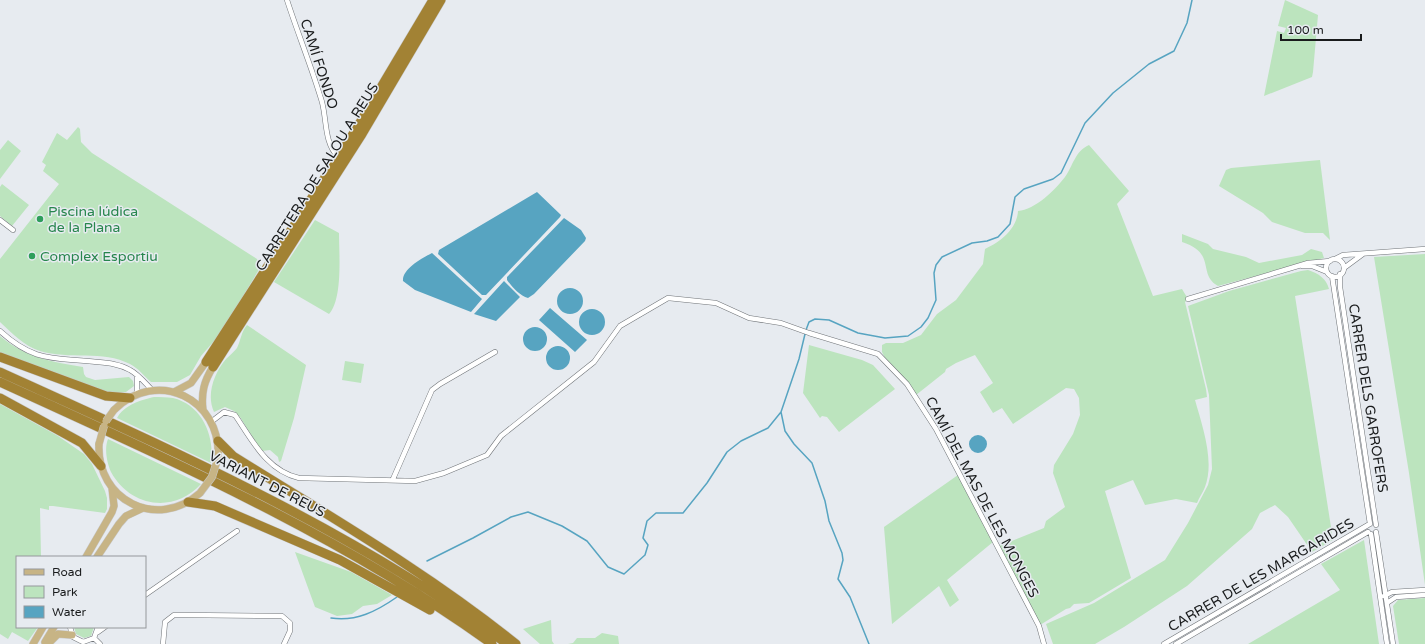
<svg xmlns="http://www.w3.org/2000/svg" width="1425" height="644" font-family="'Varela Round',sans-serif">
<style>
.green{fill:#bce4be}
.water{fill:#57a4c1}
.lines{fill:none;stroke-linecap:round;stroke-linejoin:round}
.stream{stroke:#57a4c1;stroke-width:1.5}
.street-casing{stroke:#707478;stroke-width:5.5}
.primary-casing{stroke:#c8c8c9;stroke-width:8}
.highway-casing{stroke:#c8c8c9;stroke-width:10}
.street{stroke:#fff;stroke-width:4.5}
.primary{stroke:#c7b485;stroke-width:7}
.highway{stroke:#a28234;stroke-width:9}
.primary-bridge-casing{stroke:#c8c8c9;stroke-width:8;stroke-linecap:butt}
.primary-bridge{stroke:#c7b485;stroke-width:7}
.leisure-dot{fill:#2e9e5b;stroke:#e7ebf0;stroke-width:1.5}
.labels{text-anchor:middle;dominant-baseline:central;stroke-width:3;stroke-linejoin:round;paint-order:stroke}
.street-label{font-size:14px;fill:#191b1c;stroke:#e7ebf0}
.leisure-label{font-size:14px;fill:#27864d;stroke:#e7ebf0;text-anchor:start}
</style>
<rect width="100%" height="100%" fill="#e7ebf0"/>
<path class="green" d="M1285,0l33,15 -5,57 -1,5 -48,19 13,-65 7,2 2,-5 -8,-2z
M78,127l2,2 1,13 11,11 165,106 4,7 -40,67 -20,23 -11,19 -13,7h-26c-7,-6 -13,-14 -21,-18 -27,-14 -61,-4 -90,-13 -16,-5 -28,-18 -40,-29v-63l59,-75 -16,-13 3,-6 -4,-3 15,-29 10,7z
M8,140l13,11 -21,28v-29z
M1089,145l40,46 -12,13 36,92 29,-7 6,10 -3,3 21,87 1,8 -12,3c7,25 20,61 10,87 -2,5 -6,11 -8,16l-21,-4 -31,6 -12,-25 -28,11 26,87 -42,25 -15,1 -4,4 -4,1 -26,16 -41,-79 45,-18 2,-7 19,-14 -12,-34 1,-8 19,-31 7,-19 -1,-17 -5,-9 -8,-1 -53,36 -11,-16 -9,5 -13,-21 13,-9 -18,-28 -19,8 -10,6 -1,3 -29,23 -31,-37 -3,-6v-7l4,-2h17l18,-8 16,-21 19,-14 27,-36 2,-15c15,-7 32,-20 33,-38 17,-1 38,-22 47,-34 8,-11 10,-26 24,-32z
M1320,160l10,80 -7,-7h-18l-33,-11 -9,-9 -44,-27 7,-16 5,-2z
M2,184l27,21 -17,21 -12,-10v-29z
M315,220l24,13c0,20 4,66 -10,81l-55,-32z
M1182,234l26,10 5,5 33,8 13,6 43,-8 9,-6 11,3 2,6 -106,28c-21,-12 -1,-33 -36,-44z
M1425,254v331l-16,-112 -35,-216z
M1308,270c11,4 18,8 21,19l-34,7 38,244 -21,12 -24,-35 -13,-12 -15,8 -8,16 -65,57 -63,41 -29,17h-42l-7,-20 48,-21 71,-43 23,-37 20,-38 4,-16 -3,-74 -21,-89 41,-15 72,-20z
M247,325l59,40 -12,53 -13,43 -2,1 -1,-5 -8,-7 -8,1 -2,-2 -20,-32 -6,-6 -9,-4 -11,5c-8,-17 0,-39 12,-53 4,-4 8,-7 11,-11 4,-8 4,-16 10,-23z
M0,336c25,21 51,26 83,31l1,7 2,3 9,3 34,-3 4,4 1,5 -8,6 -17,2 -109,-40z
M809,345l53,15 11,5 22,24 -56,43 -12,-15 -5,-1 -2,2 -17,-25z
M345,361l19,3 -3,19 -19,-3z
M154,397c6,0 13,0 19,1 29,7 42,38 38,65l-94,-45c7,-13 24,-18 37,-21z
M0,404l58,32 26,18 8,10 13,27 2,7v11l-2,4 -52,-7h-4v4l-9,-2 1,49h-24v70h21l-10,14 -16,-9 -4,7 -8,-5z
M108,439l93,45c-27,30 -71,23 -90,-12 -4,-9 -7,-23 -3,-33z
M958,475l35,67 -46,38 12,20 -9,7 -11,-21 -47,38 -8,-97z
M1364,540l15,104h-131l92,-54 -19,-26z
M295,552l56,20 41,23 -15,9 -14,2 -11,8 -15,2 -22,-9z
M1425,598v46h-26l-6,-38 5,-6z
M551,620l1,21 2,3h-14l-17,-15z
M74,627h20l-3,9 -7,2 -8,-4z
M602,633l16,3 1,8h-51l5,-1 4,-5h18z"/>
<path class="water" d="M537,192l24,23 -1,2 -74,78h-4l-44,-41 1,-4z
M564,218l17,12 5,8 -1,3 -51,53 -6,4c-8,-2 -16,-11 -21,-18v-3z
M432,253l50,46 -11,13 -56,-22 -12,-9c-1,-12 19,-23 29,-28z
M504,281l16,16 -24,24 -22,-7z
M557 301a13 13 0 1 1 26 0a13 13 0 1 1-26 0Z
M550,308l37,32 -12,12 -36,-32z
M579 322a13 13 0 1 1 26 0a13 13 0 1 1-26 0Z
M523 339a12 12 0 1 1 24 0a12 12 0 1 1-24 0Z
M546 358a12 12 0 1 1 24 0a12 12 0 1 1-24 0Z
M969 444a9 9 0 1 1 18 0a9 9 0 1 1-18 0Z"/>
<g class="lines">
<path class="stream" d="M806,330l3,-8 6,-3 14,1 29,13 27,5 23,-2 13,-9 7,-9 8,-18 -2,-27 2,-8 6,-8 30,-14 15,-2 11,-4 12,-13 5,-27 9,-8 29,-10 8,-6 24,-50 28,-30 36,-29 25,-13 13,-28 5,-23
M781,412l4,19 9,13 18,19 13,38 4,20 13,32 1,7 -5,19 12,18 19,47
M427,561l46,-23 38,-21 17,-5 34,14 25,15 21,26 16,7 21,-19 3,-10 -5,-7 4,-17 9,-8h27l24,-30 20,-31 14,-11 27,-13 13,-16 18,-53 6,-25
M331,618c25,4 46,-7 66,-21"/>
<defs>
<path id="street" d="M287,0c11,34 25,68 35,102 5,19 2,40 16,55
M0,220l13,10
M1335,259l8,-4 82,-6
M1326 268a9 9 0 1 1 18 0a9 9 0 1 1-18 0Z
M1302,266h10l15,6
M1344,268l19,-14
M1340,274v13l36,238
M1332,276l38,248
M1188,299l120,-36 22,-2
M0,331c35,32 54,26 97,31 11,1 23,2 33,8 8,4 16,14 23,21
M137,394v-17
M211,422l13,-10 11,3c17,25 32,56 64,63l116,3 29,-8 43,-18 14,-19 93,-74 26,-36 48,-28 48,5 33,15 32,5 28,10 69,21 29,30 29,45 103,197 5,18
M393,479l39,-89 8,-6 55,-32
M1376,532l17,112
M1371,534l16,110
M145,595l92,-64
M1384,596l8,-4 33,-2
M1387,603l9,-6 29,-2
M70,627l3,10 10,5 11,-4 4,-11
M98,632l7,-5
M94,638l6,6
M163,644l2,-22 9,-7h10l98,1 8,7v8l-6,13
M1164,644l204,-119
M1176,644l192,-112"/>
<path id="primary" d="M174,392l17,-9 15,-21
M114,410c43,-43 108,-11 104,48
M203,410c-2,-17 1,-29 10,-43
M99,444c-3,56 58,87 101,49
M86,557l26,-45 2,-6 -2,-18
M97,557l22,-33 7,-8 17,-8
M45,642l9,-15
M33,644l10,-17
M48,644l10,-10 14,1"/>
<path id="highway" d="M0,357l106,39 24,2
M206,362l149,-231 78,-131
M213,367l149,-233 79,-134
M0,372c174,79 353,158 507,272
M0,382c168,77 341,153 492,262
M0,398l82,45 19,23
M218,441l15,15c96,60 195,117 283,188
M188,502l27,4 125,54 90,50"/>
</defs>
<use href="#street" class="street-casing"/>
<use href="#primary" class="primary-casing"/>
<use href="#highway" class="highway-casing"/>
<use href="#street" class="street"/>
<use href="#primary" class="primary"/>
<use href="#highway" class="highway"/>
<defs>
<path id="primary-bridge" d="M106,421l8,-11
M99,444l5,-18
M200,493l12,-16 6,-19"/>
</defs>
<use href="#primary-bridge" class="primary-bridge-casing"/>
<use href="#primary-bridge" class="primary-bridge"/>
</g>
<g class="leisure-dot">
<circle cx="40" cy="219" r="4"/>
<circle cx="32" cy="256" r="4"/>
</g>
<g class="labels">
<g class="street-label">
<text transform="translate(319 64) rotate(72)">CAMÍ FONDO</text>
<text transform="translate(317 177) rotate(-58)">CARRETERA DE SALOU A REUS</text>
<text transform="translate(1368 398) rotate(81)">CARRER DELS GARROFERS</text>
<text transform="translate(267 484) rotate(27)">VARIANT DE REUS</text>
<text transform="translate(982 497) rotate(62)">CAMÍ DEL MAS DE LES MONGES</text>
<text transform="translate(1261 575) rotate(-30)">CARRER DE LES MARGARIDES</text>
</g>
<g class="leisure-label">
<text x="48" y="211">Piscina lúdica<tspan x="48" dy="16">de la Plana</tspan></text>
<text x="40" y="256">Complex Esportiu</text>
</g>
</g>
<rect x="16" y="556" width="130" height="72" fill="#e7ebf0" stroke="#95989b"/>
<rect x="24" y="569" width="20" height="6" fill="#c7b485" stroke="#95989b"/>
<text x="52" y="576" font-size="12" fill="#191b1c">Road</text>
<rect x="24" y="586" width="20" height="12" fill="#bce4be" stroke="#95989b"/>
<text x="52" y="596" font-size="12" fill="#191b1c">Park</text>
<rect x="24" y="606" width="20" height="12" fill="#57a4c1" stroke="#95989b"/>
<text x="52" y="616" font-size="12" fill="#191b1c">Water</text>
<path d="M1281 34v6h80v-6" fill="none" stroke="#191b1c" stroke-width="2"/>
<text x="1287" y="34" font-size="12" fill="#191b1c" stroke="#e7ebf0" stroke-width="3" paint-order="stroke">100 m</text>
</svg>
